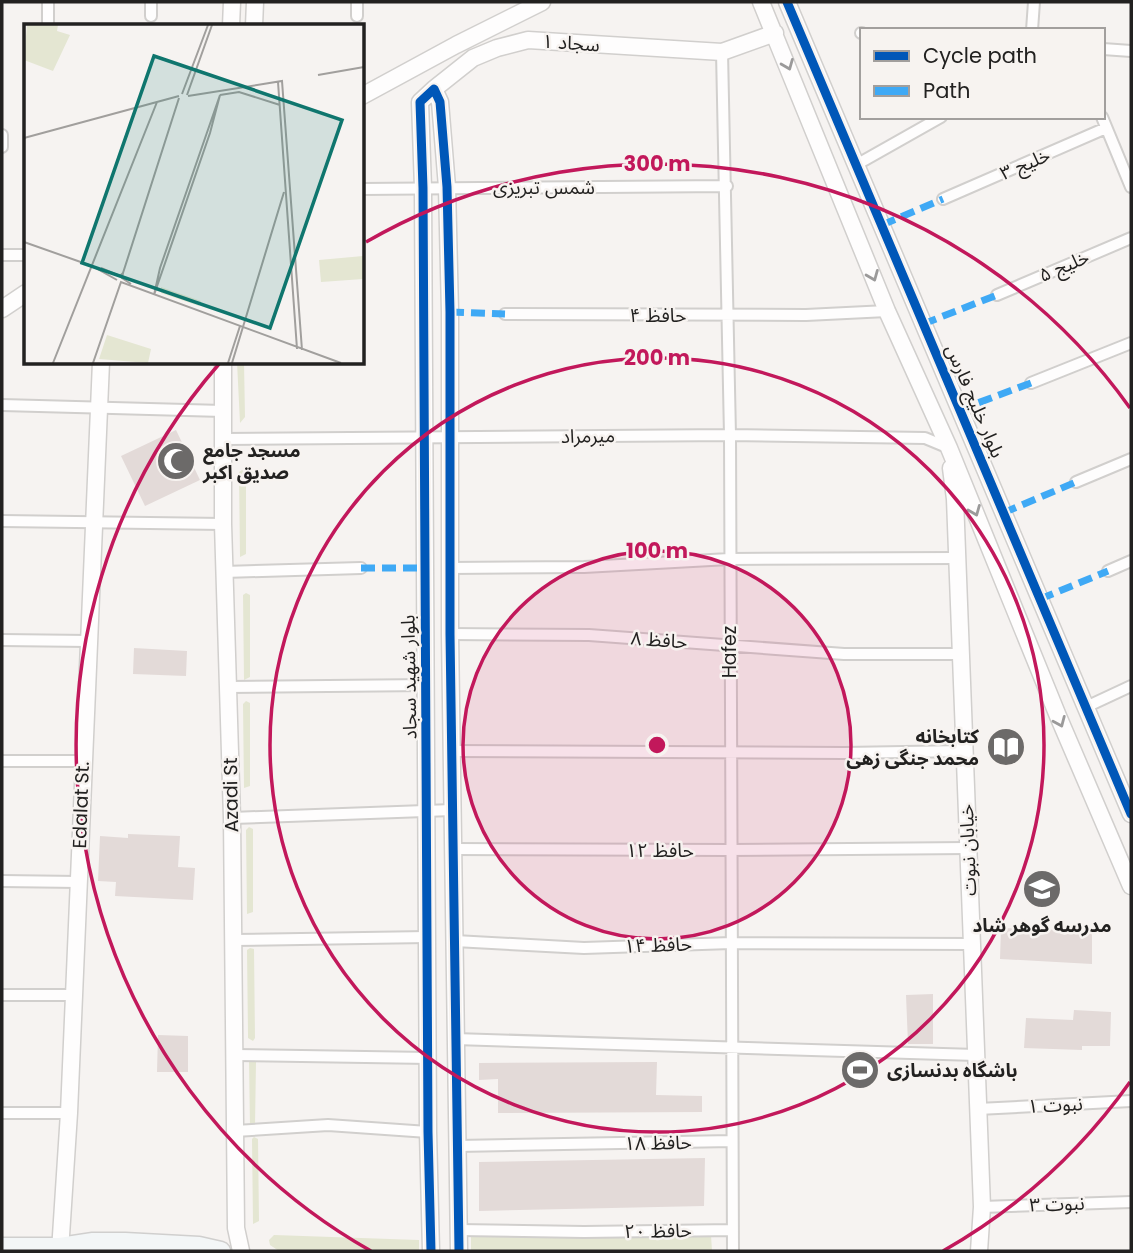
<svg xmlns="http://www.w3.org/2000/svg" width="1133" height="1253" font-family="Poppins,'Noto Sans Arabic',sans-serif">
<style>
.green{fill:#e4e6d2}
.building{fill:#e3dad8}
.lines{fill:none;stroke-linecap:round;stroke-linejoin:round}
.street-casing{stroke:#d1cfcd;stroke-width:14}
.secondary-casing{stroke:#d1cfcd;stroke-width:19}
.primary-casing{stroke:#d0cfce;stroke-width:21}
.street{stroke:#fefdfd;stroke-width:10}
.secondary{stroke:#fefdfd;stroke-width:16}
.primary{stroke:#f3f6f7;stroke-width:18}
.quiet{stroke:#3fa9f5;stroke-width:7;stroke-dasharray:14 7;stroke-linecap:butt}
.cycleway-casing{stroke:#f7f3f0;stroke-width:13}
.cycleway{stroke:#0057b8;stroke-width:9}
.oneway{stroke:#9b9a9a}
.ring{fill:none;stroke:#c2185b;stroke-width:3.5}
.labels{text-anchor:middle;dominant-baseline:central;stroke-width:5;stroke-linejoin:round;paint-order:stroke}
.street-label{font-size:19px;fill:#222120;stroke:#f7f3f0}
.poi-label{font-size:19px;font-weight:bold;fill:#222120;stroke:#f7f3f0;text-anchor:start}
.inset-road{fill:none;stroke:#a19f9d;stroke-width:2}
.view{fill:#0f766e;fill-opacity:0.15;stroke:#0f766e;stroke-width:3.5}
.inset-edge{fill:none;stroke:#222120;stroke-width:3.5}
.centre{fill:#c2185b;stroke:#f7f3f0;stroke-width:3.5}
.ring-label{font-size:21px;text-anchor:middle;font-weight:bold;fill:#c2185b;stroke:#f7f3f0;stroke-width:5;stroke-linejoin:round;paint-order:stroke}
</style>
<rect width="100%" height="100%" fill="#f6f3f1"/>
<path class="green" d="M237,362h7l1,55 -5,6z
M242,470l4,2v82l-6,3 -1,-85z
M246,593l4,2v82l-6,3 -1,-85z
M246,701l4,2v83l-6,2 -1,-84z
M249,827l4,2v83l-6,2 -1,-84z
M250,948l4,1 1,89 -2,3 -5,-3v-4l-1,-84z
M251,1058l3,1 2,3 -1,63 -5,2 -1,-66z
M254,1137l4,2 1,82 -6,3 -1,-85z
M274,1235l145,5v11h-140l-9,-6 -1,-5z
M711,1235l1,16h-241v-15z"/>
<path class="building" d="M176,430l24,50 -55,26 -24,-50z
M134,648l53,3 -1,25 -53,-2z
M128,834l52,2 -2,31 17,1 -2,32 -78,-4 1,-14 -18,-1 2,-45 28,2z
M1001,928l91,3v33l-92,-5z
M933,994v50h-25l-2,-49z
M1074,1010l37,2 -1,34h-28v4l-58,-2 2,-30 47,2z
M158,1035l30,1v36h-31z
M657,1062l-1,33 46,1v16l-204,1v-34l-19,1v-17z
M705,1158l-1,48 -225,5v-49z"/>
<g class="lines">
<defs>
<path id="street" d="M48,2v24
M151,16v-14
M357,16v-14
M1032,30l2,-28
M861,33h1
M1103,49l28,2
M722,52l8,383 3,816
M1102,117l29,70
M2,147v-12
M856,165l85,-48
M362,189l365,-3
M943,199l163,-71
M2,255h24
M997,295l134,-57
M505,314l301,1 81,-4
M1031,383l100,-40
M2,405l221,6
M224,439l506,-4 195,3 24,10
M1076,482l55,-23
M2,521l221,3
M450,568l134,-1 145,-8 228,-1
M1108,571l23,-10
M224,572l137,-4
M450,634l139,1 255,19h117
M2,640l86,1
M228,687l199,-2
M1086,707l45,-21
M451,751l393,2 120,-2
M2,761h81
M232,818l220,-8
M454,849l276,1 238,-2
M2,881l76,1
M232,940l195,-3
M455,941l129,7 147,-5 241,1
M2,995h72
M455,1039l521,16
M233,1055l196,3
M978,1109l153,-8
M2,1113h67
M235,1131l93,-6 100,7
M458,1146l274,-5
M982,1207l149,-5
M459,1230l125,2 149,-2"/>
<path id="secondary" d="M761,2l126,309 62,137 109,268 73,170
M787,2l344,812
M231,26l1,-24
M254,26l1,-24
M434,89l39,-31 24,-10 31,-8 194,12 53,-19
M362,96l94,-51 86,-43
M2,309l24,-16
M223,362v162l9,294 4,410 5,23
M951,468l4,31 27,708 -3,44
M60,1251l9,-138 32,-751
M431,1251l-3,-119 -5,-944 -3,-86 14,-13 6,13 7,85 3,125v322l9,617"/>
<path id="primary" d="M2,1247h58l11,4
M60,1247l33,-5h32l74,4 22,5"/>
</defs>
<use href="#street" class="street-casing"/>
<use href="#secondary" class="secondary-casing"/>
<use href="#primary" class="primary-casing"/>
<use href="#street" class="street"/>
<use href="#secondary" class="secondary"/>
<use href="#primary" class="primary"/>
<path class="quiet" d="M882,225l61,-26
M450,312l55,2
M923,324l74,-29
M959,410l72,-27
M1003,513l73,-31
M361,568h63
M1040,599l68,-28"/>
<defs>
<path id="cycleway" d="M787,2l344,812
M431,1251l-3,-119 -5,-944 -3,-86 14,-13 6,13 7,85 3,125v322l9,617"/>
</defs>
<use href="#cycleway" class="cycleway-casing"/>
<use href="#cycleway" class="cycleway"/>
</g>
<defs><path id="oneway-chevron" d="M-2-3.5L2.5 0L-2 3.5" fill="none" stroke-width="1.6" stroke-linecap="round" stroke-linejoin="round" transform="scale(1.75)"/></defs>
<g class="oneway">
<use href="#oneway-chevron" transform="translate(788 65) rotate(68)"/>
<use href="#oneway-chevron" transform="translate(873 276) rotate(68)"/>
<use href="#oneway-chevron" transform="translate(975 511) rotate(68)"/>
<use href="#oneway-chevron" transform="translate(1060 722) rotate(67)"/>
</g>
<circle cx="657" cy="745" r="194" fill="#c2185b" fill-opacity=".12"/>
<g class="ring">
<circle cx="657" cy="745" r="194"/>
<circle cx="657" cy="745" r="387"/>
<path d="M1130 1082A581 581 0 0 1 943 1251M371 1251A581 581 0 0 1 219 364M366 242A581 581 0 0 1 1130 408"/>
</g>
<defs>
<symbol id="mosque-disc" viewBox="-11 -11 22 22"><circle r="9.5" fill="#6c6a69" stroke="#f7f3f0"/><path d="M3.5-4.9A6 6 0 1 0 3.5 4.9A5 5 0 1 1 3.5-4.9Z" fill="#fff"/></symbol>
<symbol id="library-disc" viewBox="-11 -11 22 22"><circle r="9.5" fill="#6c6a69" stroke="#f7f3f0"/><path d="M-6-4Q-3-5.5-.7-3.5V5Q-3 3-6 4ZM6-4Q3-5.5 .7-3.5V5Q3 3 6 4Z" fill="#fff"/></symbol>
<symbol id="school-disc" viewBox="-11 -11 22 22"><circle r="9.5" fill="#6c6a69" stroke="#f7f3f0"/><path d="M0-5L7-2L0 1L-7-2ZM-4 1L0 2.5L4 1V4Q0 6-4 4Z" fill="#fff"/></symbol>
<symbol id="stadium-disc" viewBox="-11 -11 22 22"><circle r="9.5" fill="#6c6a69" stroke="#f7f3f0"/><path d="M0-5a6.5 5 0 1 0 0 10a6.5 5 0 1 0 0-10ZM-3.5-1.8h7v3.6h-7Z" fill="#fff"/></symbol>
</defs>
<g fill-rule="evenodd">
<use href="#mosque-disc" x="154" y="439" width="44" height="44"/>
<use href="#library-disc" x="984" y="725" width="44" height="44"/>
<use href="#school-disc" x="1020" y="867" width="44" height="44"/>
<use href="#stadium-disc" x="838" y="1048" width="44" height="44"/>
</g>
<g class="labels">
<g class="street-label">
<text transform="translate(571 43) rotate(4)">سجاد ۱</text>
<text transform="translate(1025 164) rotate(-23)">خلیج ۳</text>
<text x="544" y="187">شمس تبریزی</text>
<text transform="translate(1064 266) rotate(-23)">خلیج ۵</text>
<text x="658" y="315">حافظ ۴</text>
<text transform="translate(975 401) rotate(67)">بلوار خلیج فارس</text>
<text transform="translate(588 436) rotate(-1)">میرمراد</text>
<text transform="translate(659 640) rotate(4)">حافظ ۸</text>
<text transform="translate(729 652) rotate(-90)">Hafez</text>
<text transform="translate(409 677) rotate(-91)">بلوار شهید سجاد</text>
<text transform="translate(231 795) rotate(-91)">Azadi St</text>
<text transform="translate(81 805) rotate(-88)">Edalat St.</text>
<text x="660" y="850">حافظ ۱۲</text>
<text transform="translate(968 850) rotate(-92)">خیابان نبوت</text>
<text transform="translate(658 945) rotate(-2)">حافظ ۱۴</text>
<text transform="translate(1055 1105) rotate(-3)">نبوت ۱</text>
<text transform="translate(658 1143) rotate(-1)">حافظ ۱۸</text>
<text transform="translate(1057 1204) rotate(-2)">نبوت ۳</text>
<text transform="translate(658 1231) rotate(-1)">حافظ ۲۰</text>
</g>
<g class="poi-label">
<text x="203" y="450">مسجد جامع<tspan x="203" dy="22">صدیق اکبر</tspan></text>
<text x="979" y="736" text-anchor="end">کتابخانه<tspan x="979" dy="22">محمد جنگی زهی</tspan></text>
<text x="1042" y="925" text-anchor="middle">مدرسه گوهر شاد</text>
<text x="887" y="1070">باشگاه بدنسازی</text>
</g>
</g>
<g transform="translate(24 24)">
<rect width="340" height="340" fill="#f6f3f1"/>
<path d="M3,1h31l-1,6 13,4 -17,36 -29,-11zM339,232v23l-42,3 -2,-22zM137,263l40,14 -2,5 -38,-13zM83,311l44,14 -3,14 -49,-4z" fill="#e4e6d2"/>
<path class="inset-road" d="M294,51l46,-8M254,58l19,267M158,70l26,-69M163,71l25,-70M196,71l-10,38 -56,162 6,-27zM196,71l19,-3 41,13M164,72l94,-15 20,269M0,114l155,-42M0,218l68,24 25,14M77,244l19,8 3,-3M107,260l-9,-6 1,-5 56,-175M29,339l104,-261M69,339l28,-81 220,81M204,339l12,-37M208,339l52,-171"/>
<path class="view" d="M130,32l188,64 -72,208 -188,-65z"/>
<rect width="340" height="340" class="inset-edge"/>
</g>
<circle cx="657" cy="745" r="10" class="centre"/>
<g class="ring-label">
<text x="657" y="171">300 m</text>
<text x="657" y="365">200 m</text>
<text x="657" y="558">100 m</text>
</g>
<rect width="1133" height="1253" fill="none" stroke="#222120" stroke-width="7"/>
<rect x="860" y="28" width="245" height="91" fill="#f7f3f0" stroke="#a29f9d" stroke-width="2"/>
<rect x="874" y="51" width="35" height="10" fill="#0057b8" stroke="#a29f9d" stroke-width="2"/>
<text x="923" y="63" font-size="21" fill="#222120">Cycle path</text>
<rect x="874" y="86" width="35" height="10" fill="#3fa9f5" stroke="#a29f9d" stroke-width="2"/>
<text x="923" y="98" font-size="21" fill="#222120">Path</text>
</svg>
